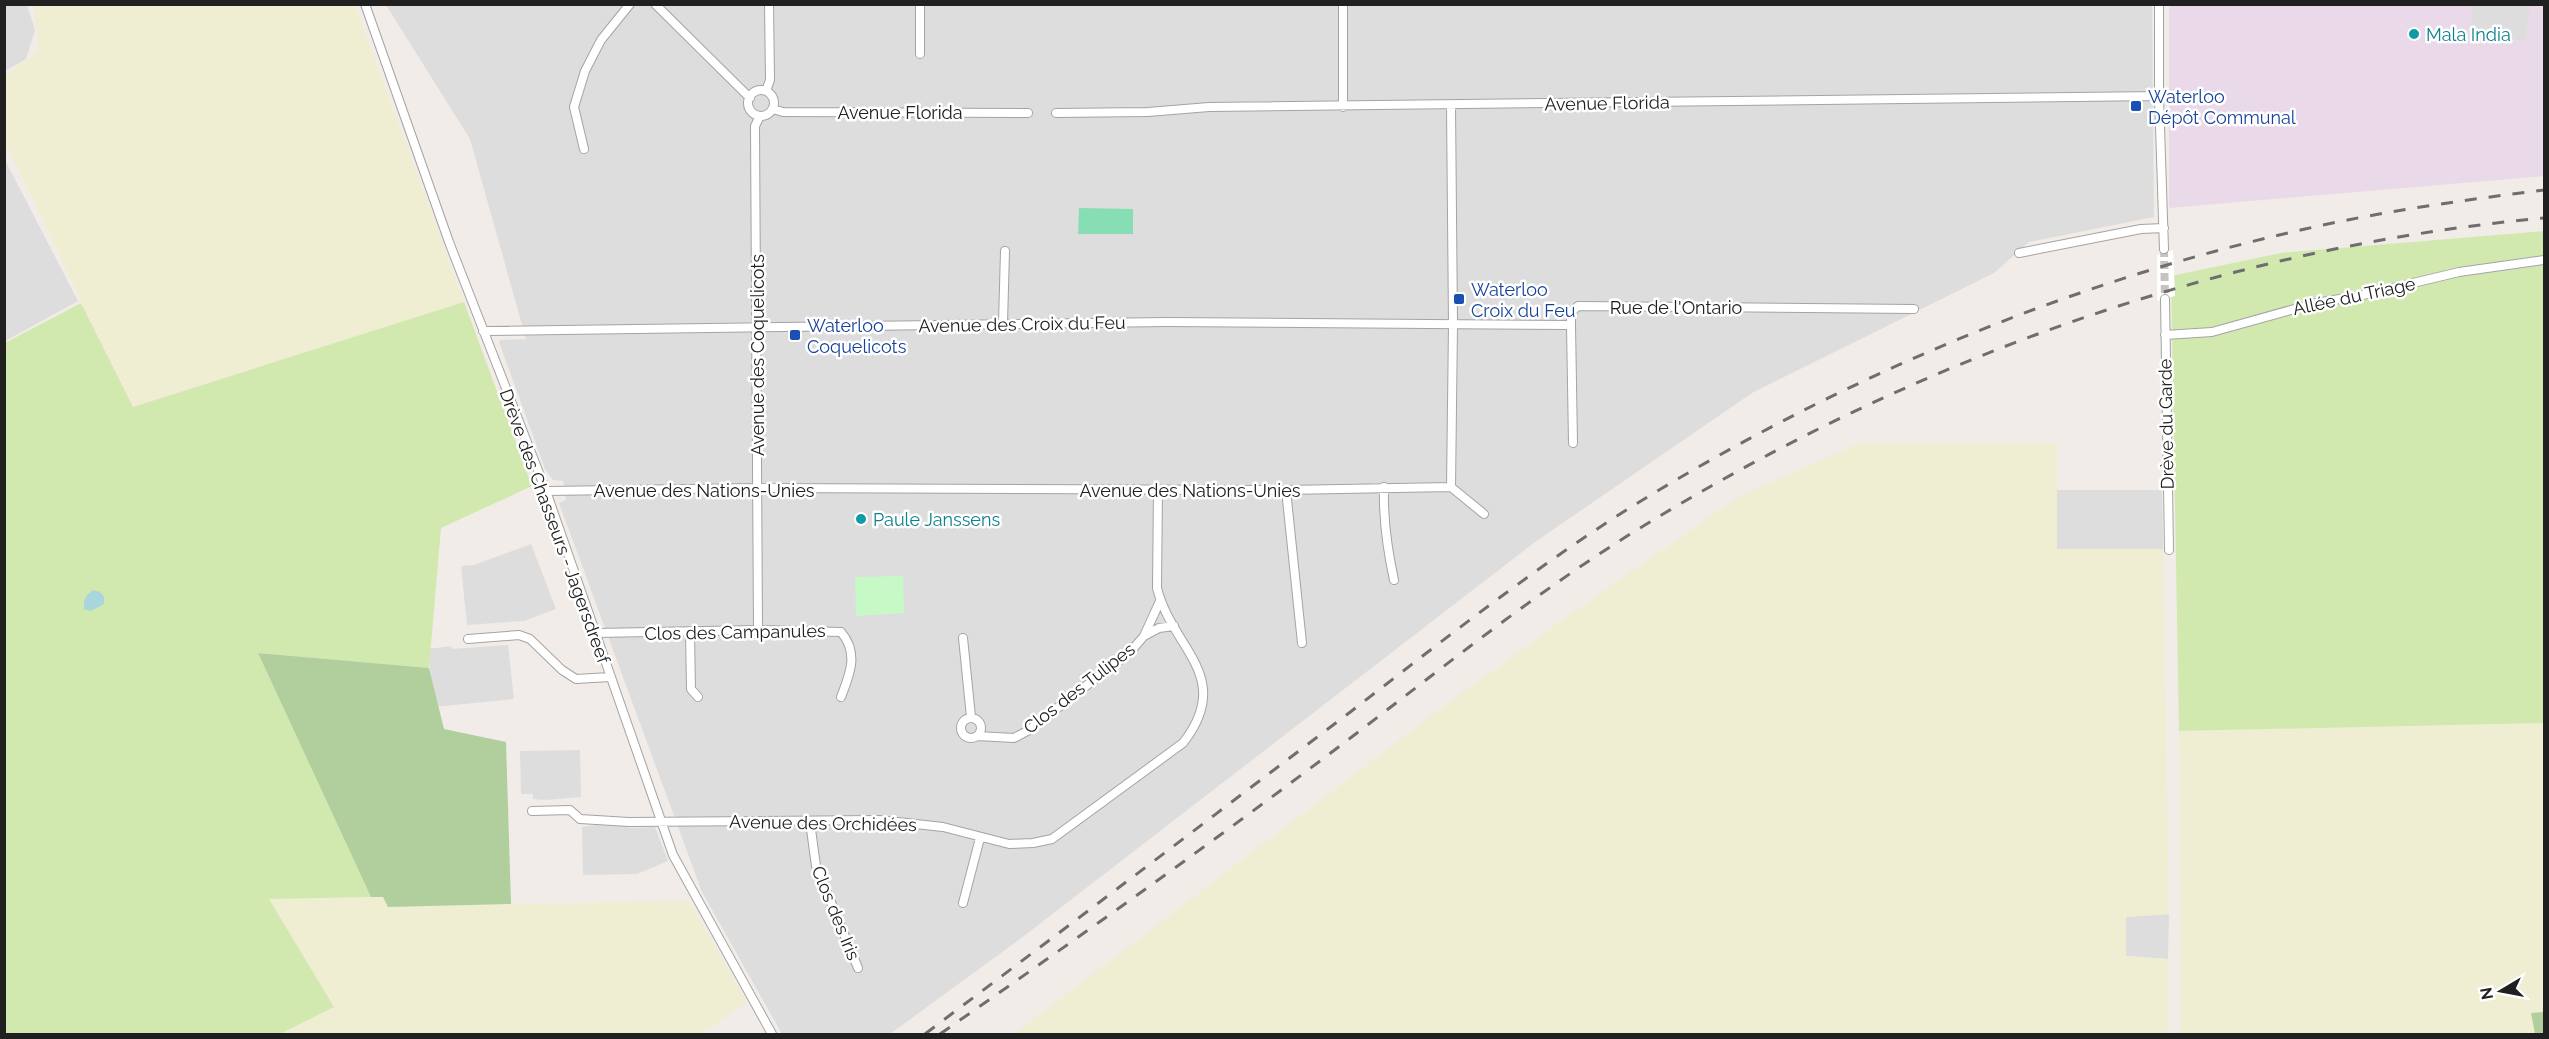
<svg xmlns="http://www.w3.org/2000/svg" width="2549" height="1039" font-family="Raleway,sans-serif">
<style>
.residential{fill:#dedddd}
.industrial{fill:#ead9e8}
.farmland{fill:#efeed3}
.grass{fill:#d1e9ae}
.forest{fill:#b0cf9d}
.park{fill:#c7f9c6}
.pitch{fill:#87deb4}
.water{fill:#a9d6dd}
.pier{fill:#fff}
.lines{fill:none;stroke-linecap:round;stroke-linejoin:round}
.street-tunnel{stroke:#c7c3bf;stroke-width:8;stroke-dasharray:8 4;stroke-linecap:butt}
.street-casing{stroke:#a4a4a4;stroke-width:10}
.street{stroke:#fff;stroke-width:8}
.rail{stroke:#6e6e6e;stroke-width:3;stroke-dasharray:12 12;stroke-linecap:butt}
.culture-dot{fill:#0f9aa8;stroke:#fff;stroke-width:2}
.transit-dot{fill:#1a4fb4;stroke:#fff;stroke-width:2}
.labels{text-anchor:middle;dominant-baseline:central;stroke-width:5;stroke-linejoin:round;paint-order:stroke}
.culture-label{font-size:18px;fill:#0d838f;stroke:#fff;text-anchor:start}
.transit-label{font-size:18px;fill:#164399;stroke:#fff;text-anchor:start}
.street-label{font-size:18px;fill:#202020;stroke:#fff}
</style>
<rect width="100%" height="100%" fill="#f1ece7"/>
<path class="residential" d="M5,4l22,1 8,25 -9,29 -21,12z
M386,5h1766l2,212 -125,25 -35,31 -242,120 -217,149 -515,397 -130,95h-108l-80,-142 -143,-389 7,-3 -3,-19 -10,-1 -8,-11 -46,-127 2,-2 25,-1 -56,-200z
M2473,5h57l-4,37 -57,-9z
M4,158l74,143 -73,40h-1z
M2057,490h105l1,59h-106z
M531,544l25,65 -32,12 -57,4 -6,-59 13,-1z
M508,645l6,54 -80,8 -6,-58 23,-3 1,3z
M580,750l1,47 -35,3 -13,-1v-5h-12l-1,-43z
M603,824l25,1v3l27,-1 13,34 -31,13 -54,1 -1,-48z
M2169,914l-1,45 -42,-3v-39z"/>
<path class="industrial" d="M2169,5h304l-4,28 56,9 5,-37h14v171l-375,32z"/>
<path class="farmland" d="M33,5h322l109,297 -332,105 -127,-265v-67l34,-24z
M1860,443l197,1v105h106l6,365 -43,3v39l42,3 1,75h-1155l430,-328 152,-110 144,-100z
M2544,723v289l-13,1 4,21h-355l-1,-303z
M383,897l6,10 300,-6 58,101 -47,32h-420l54,-27 -65,-109z"/>
<path class="grass" d="M2544,231v492l-365,8 -8,-455 110,-23z
M464,302l68,184 -91,42 -12,140 -171,-15 113,244 -102,2 65,108 -54,27h-275v-691l76,-40 52,104z"/>
<path class="forest" d="M258,653l171,15 15,61 62,13 5,162 -123,3 -5,-10h-12z
M2544,1012v22h-9l-4,-21z"/>
<path class="park" d="M903,576l1,37 -48,3 -1,-39z"/>
<path class="pitch" d="M1079,208l54,1v25h-55z"/>
<path class="water" d="M93,590l7,2 4,5v7l-13,7 -7,-2c-1,-9 1,-13 9,-19z"/>
<path class="pier" d="M2173,250l2,46 -18,5v-46z"/>
<g class="lines">
<path class="street-tunnel" d="M2164,249l1,50"/>
<defs>
<path id="street" d="M365,4l84,238 97,249 127,364 99,179
M655,4l95,94
M920,4v50
M1343,4v103
M2159,4v92l5,153
M748 103a13 13 0 1 1 26 0a13 13 0 1 1-26 0Z
M766,91l4,-11 -1,-76
M773,109l10,3 245,1
M1056,113l92,-1 61,-5 950,-11
M584,149l-10,-42 11,-36 16,-31 29,-36
M2019,253l122,-24 23,-1
M2165,299l4,251
M1003,323l2,-72
M1571,325l2,118
M483,331l683,-9 405,3v-13l7,-6 336,3
M2165,335l47,-3 104,-29 47,-8 96,-23 85,-12
M1384,487c-1,32 3,61 10,93
M1451,487l33,27
M1286,490l16,153
M546,491l212,-3 528,2 165,-3 2,-162 -2,-220
M758,630l-3,-504 5,-10
M596,633l162,-3 83,2c18,21 9,42 0,65
M690,633l1,56 7,8
M1144,636l15,-8 15,-2
M963,638l8,79
M468,639l51,-4 11,4 32,31 14,9 34,-2
M961 728a10 10 0 1 1 20 0a10 10 0 1 1-20 0Z
M977,736l37,2 15,-8 102,-79 13,-15 16,-35
M532,811l38,-1 10,9 49,3 250,-2 64,7 66,17 24,-1 19,-4 131,-96c52,-67 -11,-94 -26,-155l1,-98
M810,822l6,44 42,102
M963,903l17,-65"/>
</defs>
<use href="#street" class="street-casing"/>
<use href="#street" class="street"/>
<path class="rail" d="M925,1034c142,-107 283,-214 424,-321 101,-78 201,-158 310,-223 201,-120 418,-210 646,-261 79,-18 159,-29 239,-39
M940,1034c128,-89 255,-179 380,-273 100,-75 198,-156 304,-223 278,-174 593,-290 920,-320"/>
</g>
<g class="culture-dot">
<circle cx="2414" cy="34" r="6"/>
<circle cx="861" cy="519" r="6"/>
</g>
<g class="transit-dot">
<rect x="2130" y="100" width="12" height="12" rx="3"/>
<rect x="1453" y="293" width="12" height="12" rx="3"/>
<rect x="789" y="329" width="12" height="12" rx="3"/>
</g>
<g class="labels">
<g class="culture-label">
<text x="2426" y="34">Mala India</text>
<text x="873" y="519">Paule Janssens</text>
</g>
<g class="transit-label">
<text x="2148" y="96">Waterloo<tspan x="2148" dy="21">Dépôt Communal</tspan></text>
<text x="1471" y="289">Waterloo<tspan x="1471" dy="21">Croix du Feu</tspan></text>
<text x="807" y="325">Waterloo<tspan x="807" dy="21">Coquelicots</tspan></text>
</g>
<g class="street-label">
<text transform="translate(1607 103) rotate(-1)">Avenue Florida</text>
<text x="900" y="112">Avenue Florida</text>
<text transform="translate(2354 296) rotate(-12)">Allée du Triage</text>
<text x="1676" y="307">Rue de l'Ontario</text>
<text transform="translate(1022 324) rotate(-1)">Avenue des Croix du Feu</text>
<text transform="translate(757 355) rotate(-90)">Avenue des Coquelicots</text>
<text transform="translate(2166 424) rotate(-91)">Drève du Garde</text>
<text x="704" y="490">Avenue des Nations-Unies</text>
<text x="1190" y="490">Avenue des Nations-Unies</text>
<text transform="translate(555 526) rotate(70)">Drève des Chasseurs - Jagersdreef</text>
<text transform="translate(735 632) rotate(-1)">Clos des Campanules</text>
<text transform="translate(1079 688) rotate(-38)">Clos des Tulipes</text>
<text transform="translate(823 823) rotate(1)">Avenue des Orchidées</text>
<text transform="translate(836 913) rotate(68)">Clos des Iris</text>
</g>
</g>
<rect width="2549" height="1039" fill="none" stroke="#202020" stroke-width="12"/>
<g transform="translate(2501 991) rotate(260)" stroke="#ffffff" stroke-width="4.5" paint-order="stroke">
<path d="M0-4.5L10 22L0 15L-10 22Z" fill="#202020"/>
<text y="-9" font-size="16" font-weight="bold" text-anchor="middle" fill="#202020">N</text>
</g>
</svg>
